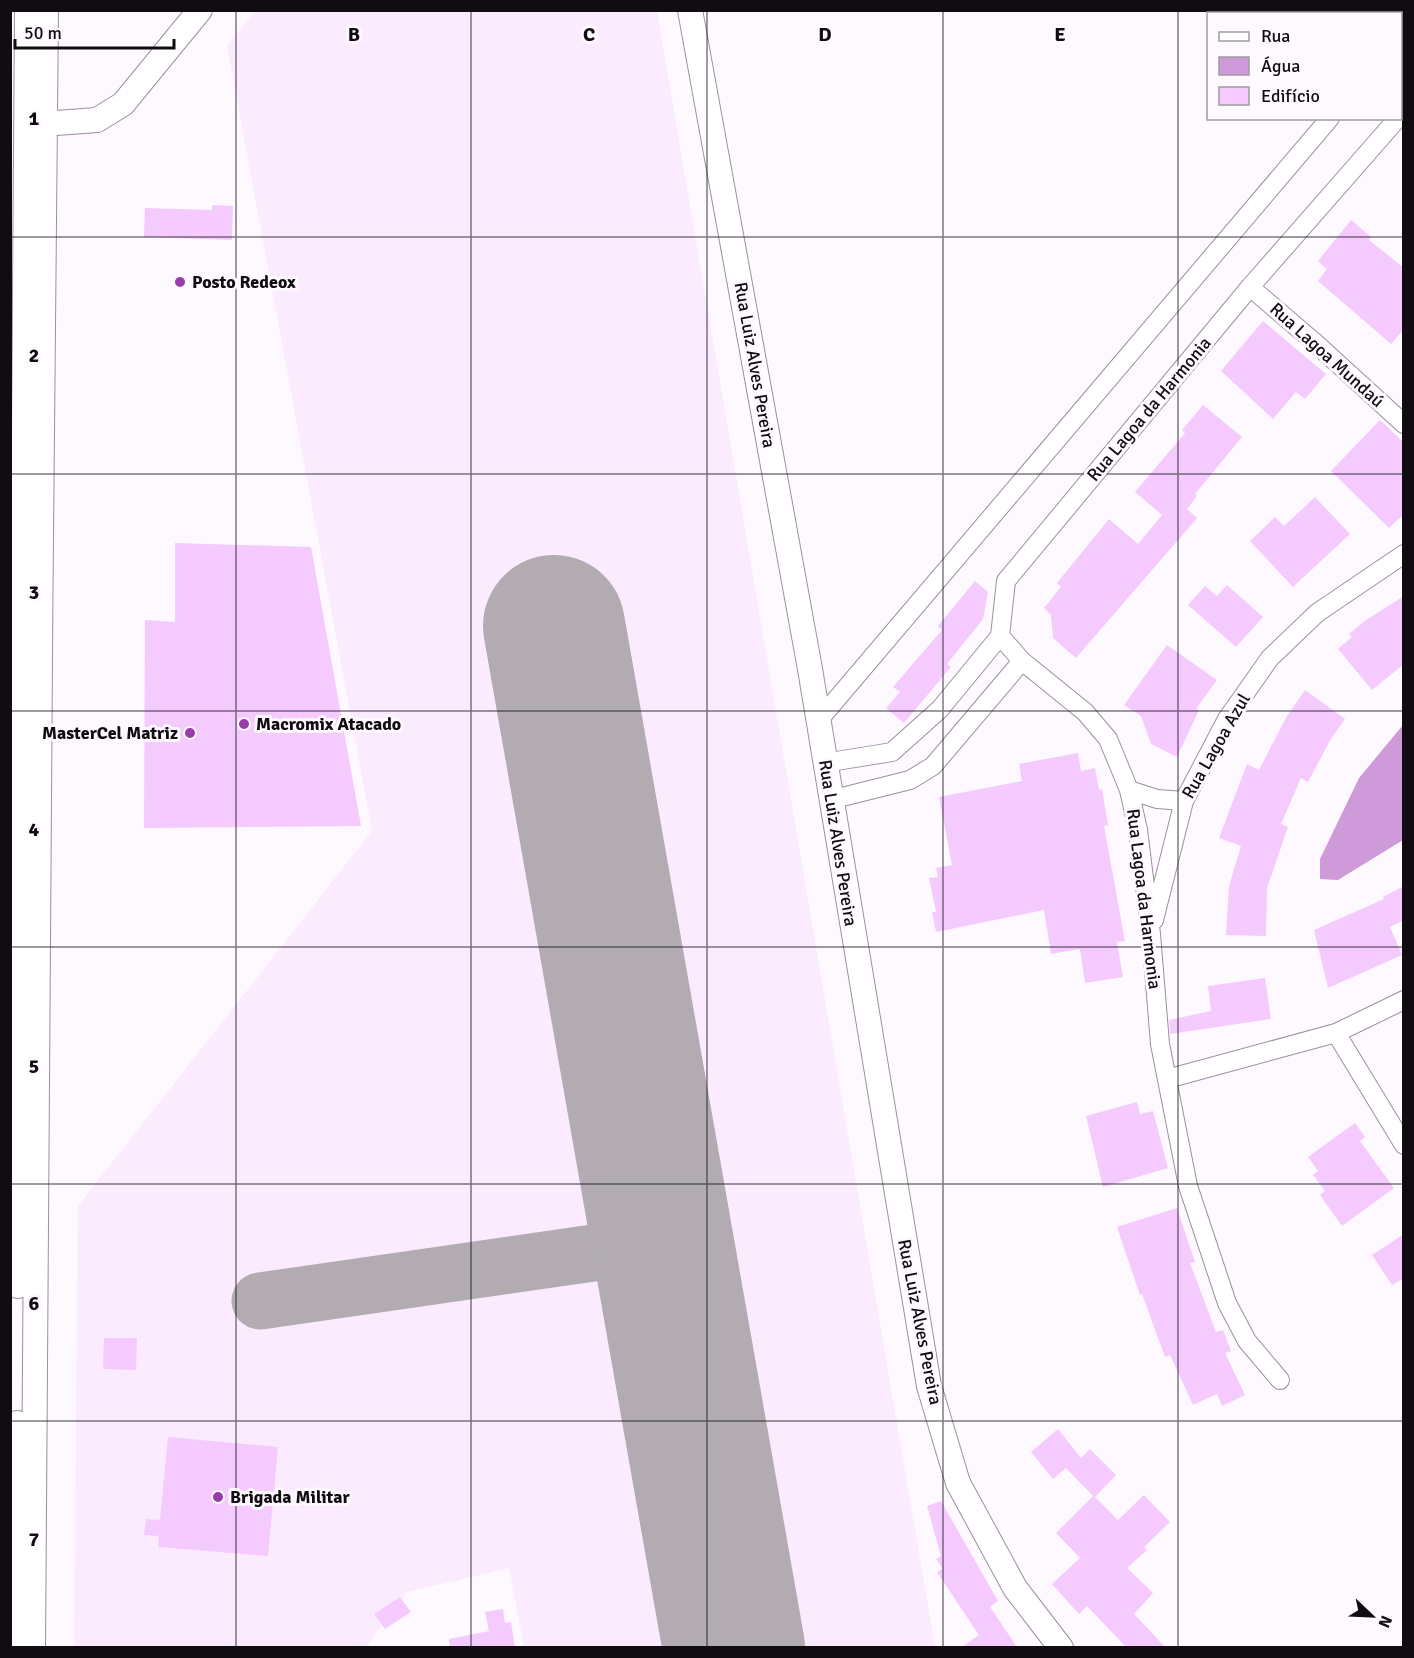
<svg xmlns="http://www.w3.org/2000/svg" width="1414" height="1658" font-family="Signika,sans-serif">
<style>
.built{fill:#fbebfe}
.water{fill:#cf9ada}
.lines{fill:none;stroke-linecap:round;stroke-linejoin:round}
.taxiway{stroke:#b2acb2;stroke-width:57}
.runway{stroke:#b2acb2;stroke-width:142}
.building{fill:#f5caff}
.street-casing{stroke:#9c8f9f;stroke-width:20}
.secondary-casing{stroke:#9c8f9f;stroke-width:26}
.street{stroke:#fff;stroke-width:18}
.secondary{stroke:#fff;stroke-width:24}
.grid{fill:none;stroke:#110c12;stroke-width:1.5;stroke-opacity:0.55}
.poi-dot{fill:#963da9;stroke:#fef8ff;stroke-width:2}
.labels{text-anchor:middle;dominant-baseline:central;stroke-width:6;stroke-linejoin:round;paint-order:stroke}
.poi-label{font-size:18px;font-weight:bold;fill:#110c12;stroke:#fef8ff;text-anchor:start}
.street-label{font-size:18px;fill:#110c12;stroke:#fef8ff}
.grid-label{font-size:20px;text-anchor:middle;font-weight:bold;fill:#110c12;stroke:#fef8ff;stroke-width:6;stroke-linejoin:round;paint-order:stroke}
</style>
<rect width="100%" height="100%" fill="#fef8ff"/>
<path class="built" d="M255,11h402l278,1636h-411l-15,-79 -102,24 -41,55 -292,1 4,-442 294,-375 -145,-785z"/>
<path class="water" d="M1403,725v115l-65,40 -18,-1v-20l39,-81z"/>
<g class="lines">
<path class="taxiway" d="M260,1301l403,-58"/>
<path class="runway" d="M554,626l180,1022"/>
</g>
<path class="building" d="M212,205l21,1 -1,34 -88,-3 1,-29 67,2z
M1351,220l20,17 -2,3 35,28v61l-13,15 -73,-63 9,-12 -9,-8z
M1263,321l63,53 -21,25 -9,-7 -23,27 -52,-48z
M1203,405l39,32 -47,57 2,2 -10,13 10,9 -121,140 -23,-20 -2,-23 -7,-7 17,-21 -4,-4 52,-64 29,25 24,-29 -27,-23 50,-59 -3,-3z
M1380,420l24,23v71l-15,14 -58,-57z
M1315,497l35,37 -57,53 -43,-46 25,-24 9,9z
M175,543l136,4 50,279 -217,2 1,-208 30,2z
M975,581l13,11 -5,27 -36,45 4,3 -47,56 -18,-15 14,-16 -7,-5 49,-57 -4,-4z
M1227,585l36,32 -27,30 -48,-42 17,-19 12,10z
M1404,596v68l-32,26 -34,-41 14,-12 -3,-3 17,-14z
M1167,645l50,35 -21,29 3,1 -22,47 -26,-13 -10,-28 -17,-11z
M1305,690l40,29 -13,18 -24,45 -7,-4 -20,46 7,3 -21,61 -1,48 -40,-1 3,-49 12,-40 -22,-8 28,-74 12,6 28,-54z
M1078,753l3,18 14,-3 4,22 3,-1 6,36 -4,1 21,115 -8,1 6,35 -38,6 -5,-34 -29,5 -7,-44 -108,22 -4,-20h4l-7,-34 9,-1 -2,-9 16,-3 -13,-68 83,-16 -3,-17z
M1404,886v34l-14,7 12,28 -74,33 -14,-58 70,-31 -1,-2z
M1265,978l6,41 -101,15 -1,-14 42,-9 -3,-25z
M1137,1102l3,12 13,-3 15,57 -65,19 -17,-71z
M1355,1123l10,14 -5,4 34,47 -52,38 -22,-31 5,-4 -12,-16 5,-4 -10,-14z
M1177,1208l18,54 -5,1 26,69 7,-2 8,21 -6,2 20,42 -23,11 -5,-12 -24,11 -23,-50 -5,2 -23,-63 -2,1 -23,-68z
M1404,1234v44l-12,7 -20,-30z
M104,1338h33l-1,32 -33,-1z
M1058,1429l23,29 9,-9 26,26 -21,22 23,23 26,-25 26,27 -26,25 3,3 -20,18 26,25 -19,21 31,33h-39l-39,-41 -8,8 -27,-30 28,-26 -24,-25 37,-37 -27,-28 -13,11 -22,-27z
M168,1437l110,10 -10,109 -110,-9 1,-11 -15,-1 2,-16 14,1z
M941,1501l57,100 -8,6 27,40h-55l17,-12 -42,-63 6,-3 -7,-10 5,-3 -14,-50z
M400,1597l11,15 -26,17 -11,-15z
M503,1609l2,14 6,-1 4,25h-65l-1,-8 40,-8 -4,-19z"/>
<g class="lines">
<defs>
<path id="street" d="M1400,36l4,-4
M1250,287l63,54 91,83
M818,721l512,-603
M824,763l68,-11 48,-43 60,-73
M1129,790l28,9 27,2
M830,800l80,-20 23,-14 89,-105
M1154,920l30,-119 43,-82 43,-61 47,-45 87,-59
M1336,1033l68,112
M1167,1079l169,-46 68,-33
M1280,1380l-33,-39 -20,-38 -39,-117 -28,-142 -9,-110 -13,-104 -9,-40 -21,-51 -23,-27 -63,-51 -22,-25 6,-55 244,-294 148,-169"/>
<path id="secondary" d="M690,10l120,659 119,717 29,97 57,105 46,60
M29,125l68,-5 26,-16 77,-94
M18,1286l9,-1276
M14,1648l3,-225
M33,1648c0,-546 9,-1092 13,-1638"/>
</defs>
<use href="#street" class="street-casing"/>
<use href="#secondary" class="secondary-casing"/>
<use href="#street" class="street"/>
<use href="#secondary" class="secondary"/>
</g>
<path class="grid" d="M236,10v1638M471,10v1638M707,10v1638M943,10v1638M1178,10v1638M10,237h1394M10,474h1394M10,711h1394M10,947h1394M10,1184h1394M10,1421h1394"/>
<g class="poi-dot">
<circle cx="180" cy="282" r="6"/>
<circle cx="244" cy="724" r="6"/>
<circle cx="190" cy="733" r="6"/>
<circle cx="218" cy="1497" r="6"/>
</g>
<g class="labels">
<g class="poi-label">
<text x="192" y="282">Posto Redeox</text>
<text x="256" y="724">Macromix Atacado</text>
<text x="178" y="733" text-anchor="end">MasterCel Matriz</text>
<text x="230" y="1497">Brigada Militar</text>
</g>
<g class="street-label">
<text transform="translate(1327 355) rotate(42)">Rua Lagoa Mundaú</text>
<text transform="translate(755 365) rotate(80)">Rua Luiz Alves Pereira</text>
<text transform="translate(1149 409) rotate(-50)">Rua Lagoa da Harmonia</text>
<text transform="translate(1216 746) rotate(-60)">Rua Lagoa Azul</text>
<text transform="translate(838 843) rotate(81)">Rua Luiz Alves Pereira</text>
<text transform="translate(1144 899) rotate(83)">Rua Lagoa da Harmonia</text>
<text transform="translate(920 1322) rotate(79)">Rua Luiz Alves Pereira</text>
</g>
</g>
<g class="grid-label">
<text x="354" y="41">B</text>
<text x="589" y="41">C</text>
<text x="825" y="41">D</text>
<text x="1060" y="41">E</text>
<text x="34" y="125">1</text>
<text x="34" y="362">2</text>
<text x="34" y="599">3</text>
<text x="34" y="836">4</text>
<text x="34" y="1073">5</text>
<text x="34" y="1310">6</text>
<text x="34" y="1546">7</text>
</g>
<rect width="1414" height="1658" fill="none" stroke="#110c12" stroke-width="24"/>
<rect x="1207" y="12" width="195" height="108" fill="#fef8ff" stroke="#9f9aa0" stroke-width="1.5"/>
<rect x="1219" y="32" width="30" height="9" fill="#ffffff" stroke="#9f9aa0" stroke-width="1.5"/>
<text x="1261" y="42" font-size="18" fill="#110c12">Rua</text>
<rect x="1219" y="57" width="30" height="18" fill="#cf9ada" stroke="#9f9aa0" stroke-width="1.5"/>
<text x="1261" y="72" font-size="18" fill="#110c12">Água</text>
<rect x="1219" y="87" width="30" height="18" fill="#f5caff" stroke="#9f9aa0" stroke-width="1.5"/>
<text x="1261" y="102" font-size="18" fill="#110c12">Edifício</text>
<g transform="translate(1372 1616) rotate(113)" stroke="#fef8ff" stroke-width="4.5" paint-order="stroke">
<path d="M0-4.5L10 22L0 15L-10 22Z" fill="#110c12"/>
<text y="-9" font-size="16" font-weight="bold" text-anchor="middle" fill="#110c12">N</text>
</g>
<path d="M15 39v9h159v-9" fill="none" stroke="#110c12" stroke-width="3"/>
<text x="24" y="39" font-size="18" fill="#110c12" stroke="#fef8ff" stroke-width="4.5" paint-order="stroke">50 m</text>
</svg>
